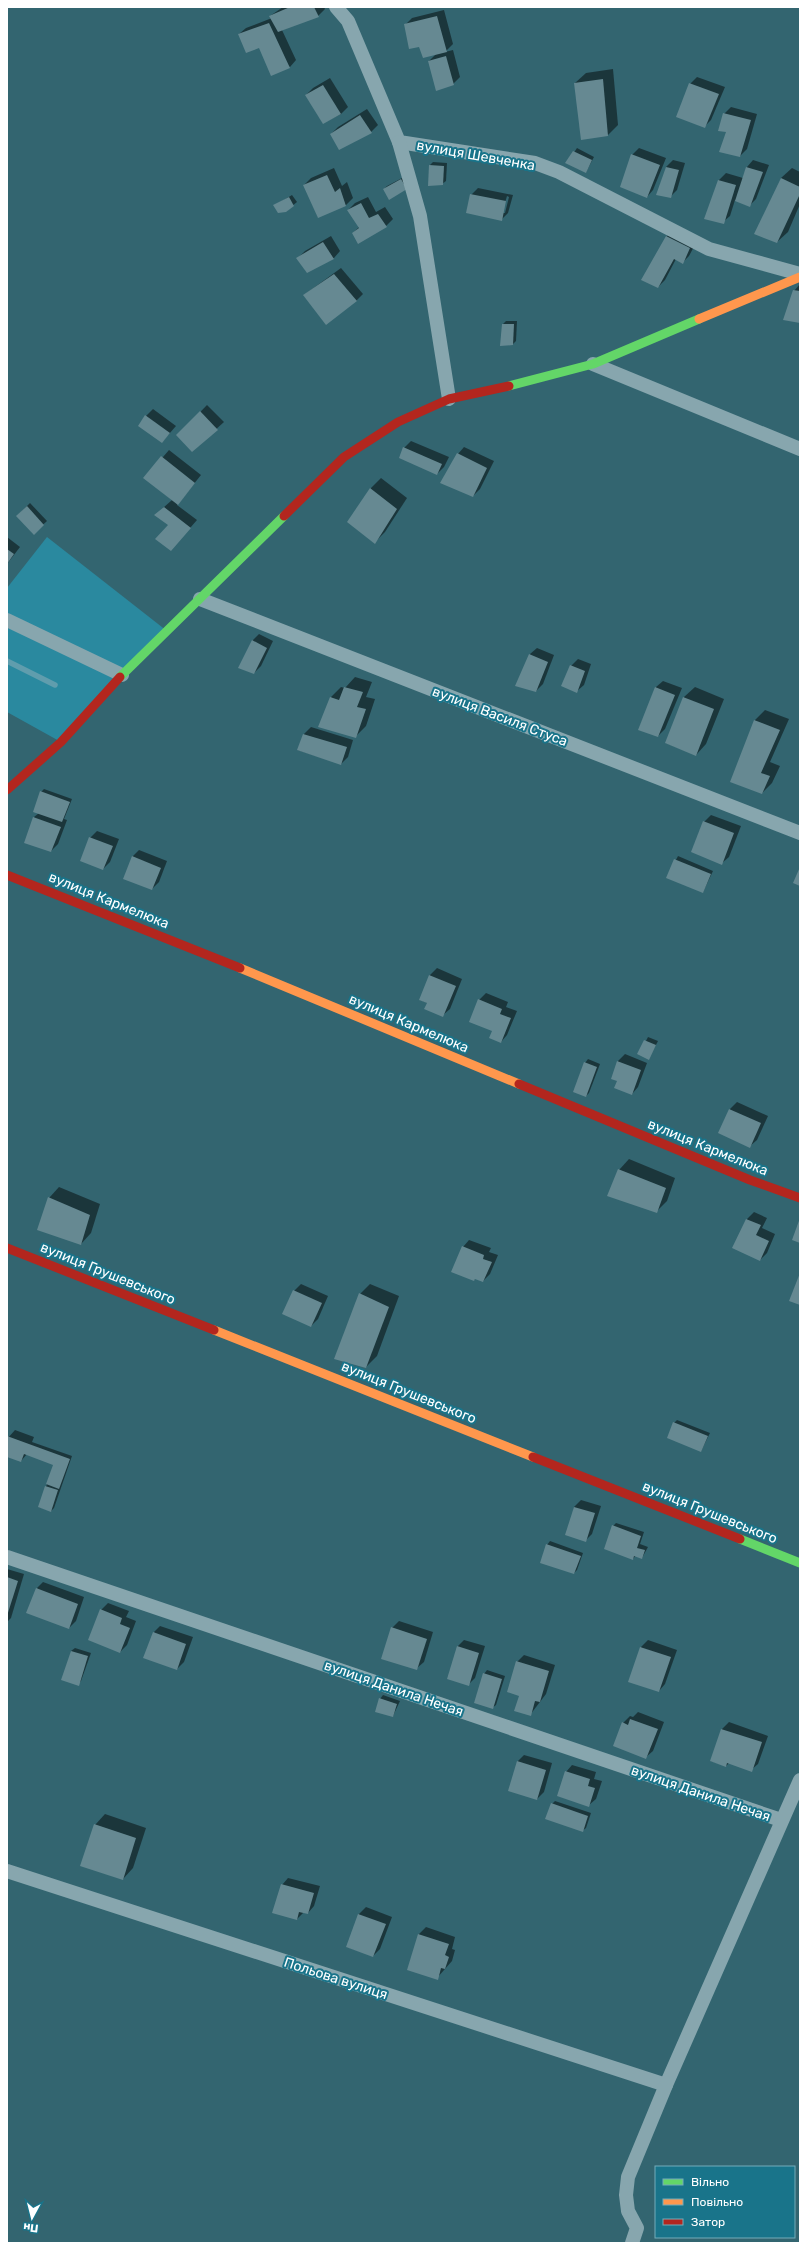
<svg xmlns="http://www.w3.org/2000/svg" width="807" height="2250" viewBox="0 0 807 2250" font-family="Rubik,sans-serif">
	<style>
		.green { fill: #2a899f }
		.shadow { fill: #0007; fill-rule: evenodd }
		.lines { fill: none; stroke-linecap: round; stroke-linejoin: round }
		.stream { stroke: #609dad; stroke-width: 5.5 }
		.building { fill: #668992 }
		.street { stroke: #87a6ae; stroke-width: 14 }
		.fast { stroke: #63d668; stroke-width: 9 }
		.slow { stroke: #ff974d; stroke-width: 9 }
		.jam { stroke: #b3261e; stroke-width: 9 }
		.labels { text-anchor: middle; stroke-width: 4; stroke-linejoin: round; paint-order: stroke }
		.street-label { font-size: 14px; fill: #fff; stroke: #19748a }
	</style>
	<rect width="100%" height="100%" fill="#336570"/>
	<path class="green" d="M47 537 167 631 61 742 7 712V588Z"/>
	<g class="shadow">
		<path d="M283 7H324L325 9 318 16 282 30 296 60 290 67 239 34 246 28 272 18 270 16Z"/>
		<path d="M444 10 453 44 445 52 453 50 460 77 453 84 429 61 436 54 419 46 405 25 412 18Z"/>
		<path d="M613 69 618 125 608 135 575 83 586 73Z"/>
		<path d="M697 77 725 87 711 120 704 127 690 84Z"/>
		<path d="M330 78 348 107 341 114 323 123 306 95 313 88Z"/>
		<path d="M731 107 757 114 747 149 740 156 728 132 724 114Z"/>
		<path d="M367 109 378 125 371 132 331 134 338 127Z"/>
		<path d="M577 148 594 157 586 172 567 163Z"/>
		<path d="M639 148 666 158 653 190 647 197 632 155Z"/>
		<path d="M673 160 685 163 677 190 670 197 666 167Z"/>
		<path d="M753 160 769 165 756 199 749 206 735 200 730 216 723 222 706 218 719 180 726 173 743 178 747 167Z"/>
		<path d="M433 162 447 163 446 181 442 184 430 165Z"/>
		<path d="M334 168 342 186 347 182 353 198 346 205 318 217 304 185 311 178Z"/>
		<path d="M792 168 800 172V204L788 232 777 242 781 178Z"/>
		<path d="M404 177 409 185 384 189 387 186Z"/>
		<path d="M478 188 513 195 508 213 501 220 471 195ZM507 196 509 197 505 213H502Z"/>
		<path d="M292 195 297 202 286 211 274 206Z"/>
		<path d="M368 197 376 212 385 207 393 219 386 226 353 233 360 226 348 210 355 203Z"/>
		<path d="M674 229 697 241 689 256 682 263 676 259 665 280 658 287 643 279 667 236Z"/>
		<path d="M331 236 340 251 334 258 307 272 298 258 305 251Z"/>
		<path d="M341 268 363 294 356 301 304 295Z"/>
		<path d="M800 284V322L794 291Z"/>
		<path d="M506 321H517L516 341 513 344 503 324Z"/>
		<path d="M207 405 224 422 192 451 178 435Z"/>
		<path d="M153 409 176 426 162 442 146 416Z"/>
		<path d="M411 441 449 457 444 467 437 474 404 448Z"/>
		<path d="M464 447 494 461 480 489 473 496 458 454Z"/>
		<path d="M169 450 201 475 177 505 197 520 177 543 163 508 172 500 145 478Z"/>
		<path d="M381 478 407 498 385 532 375 542 370 489Z"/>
		<path d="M30 503 47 521 34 533 17 516Z"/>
		<path d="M7 537 20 547 7 564Z"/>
		<path d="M259 634 273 641 261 666 254 673 252 641Z"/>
		<path d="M537 648 554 655 543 684 536 691 530 654Z"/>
		<path d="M578 659 591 664 584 685 577 691 571 666Z"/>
		<path d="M355 677 372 682 366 697 375 699 366 726 355 737 331 697 341 687 345 688Z"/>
		<path d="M663 681 682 688 665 729 658 736 639 729 656 687Z"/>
		<path d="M695 687 724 699 706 744 696 755 666 743 684 697Z"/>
		<path d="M765 710 789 719 770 762 780 766 772 783 762 793 732 781 755 720Z"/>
		<path d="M311 727 353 740 348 757 341 764 298 750 304 734Z"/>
		<path d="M44 789 72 799 64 819 67 820 58 844 51 851 34 817 39 813 41 792Z"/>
		<path d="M711 815 741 826 729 857 722 863 704 822Z"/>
		<path d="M97 831 119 839 110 862 103 869 90 838Z"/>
		<path d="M139 850 167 861 159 882 152 889 132 857Z"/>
		<path d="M678 856 713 871 703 892 667 877Z"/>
		<path d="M437 968 462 979 450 1009 443 1015 428 1003 420 1000 430 975Z"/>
		<path d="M486 993 508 1002 506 1007 517 1011 507 1035 501 1042 493 1031 479 1000Z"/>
		<path d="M648 1037 658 1041 649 1058 639 1054Z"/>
		<path d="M625 1054 647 1063 638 1087 632 1094 618 1080 612 1078 618 1061Z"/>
		<path d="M588 1059 600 1064 589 1093 586 1096 585 1063Z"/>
		<path d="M737 1102 768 1116 757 1140 750 1146 720 1133 730 1109Z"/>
		<path d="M629 1159 675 1178 667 1201 656 1212 619 1170Z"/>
		<path d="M59 1187 100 1204 91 1233 81 1244 49 1198Z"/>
		<path d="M754 1212 767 1218 762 1228 775 1234 767 1253 760 1260 734 1248 747 1219Z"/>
		<path d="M469 1240 491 1248 489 1252 498 1255 490 1274 483 1281 476 1278 474 1280 463 1247Z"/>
		<path d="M301 1284 328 1296 318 1319 311 1326 294 1291Z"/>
		<path d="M370 1284 399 1296 377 1356 366 1367 360 1294Z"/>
		<path d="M677 1420 710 1433 701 1451 674 1423Z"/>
		<path d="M15 1430 34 1437 32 1442 72 1456 54 1508 51 1511 39 1507 54 1464 27 1454 21 1461 7 1456V1439Z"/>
		<path d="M581 1500 601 1506 592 1534 585 1541 574 1507Z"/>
		<path d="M616 1523 644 1532 640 1544 648 1547 642 1558 636 1555 633 1559 613 1526Z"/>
		<path d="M550 1541 583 1553 577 1570 574 1573 547 1545Z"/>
		<path d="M7 1569 24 1574 11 1618 7 1622Z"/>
		<path d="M43 1582 84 1597 76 1621 69 1628 37 1588Z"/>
		<path d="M108 1603 129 1611 126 1617 136 1621 127 1645 120 1652 101 1610Z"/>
		<path d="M399 1621 433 1632 424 1662 417 1668 392 1628Z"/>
		<path d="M160 1626 193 1637 184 1662 177 1669 154 1632Z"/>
		<path d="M464 1640 485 1646 475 1678 468 1685 457 1647Z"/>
		<path d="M648 1640 677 1650 665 1684 659 1691 641 1647Z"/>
		<path d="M75 1648 91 1653 81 1681 78 1684 71 1651Z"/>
		<path d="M524 1655 555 1665 546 1694 530 1715 520 1695 517 1662Z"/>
		<path d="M487 1670 505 1676 496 1705 492 1708 484 1674Z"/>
		<path d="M383 1695 400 1701 393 1716 380 1699Z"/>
		<path d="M638 1712 664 1722 653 1751 646 1757 623 1723 630 1716 633 1717Z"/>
		<path d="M729 1722 768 1736 758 1764 751 1770 729 1763 726 1766 711 1761 722 1729Z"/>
		<path d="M524 1755 552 1763 544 1792 537 1799 517 1762Z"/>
		<path d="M572 1765 596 1772 594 1779 602 1781 596 1799 589 1805 566 1772Z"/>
		<path d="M555 1801 591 1813 586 1828 582 1831 552 1804Z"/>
		<path d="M105 1814 146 1828 133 1868 123 1879 95 1825Z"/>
		<path d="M288 1878 320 1886 314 1906 308 1913 304 1912 297 1919 282 1885Z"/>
		<path d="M366 1907 392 1917 380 1949 373 1956 347 1947 359 1914Z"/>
		<path d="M426 1927 455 1937 452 1949 455 1950 452 1961 437 1978 408 1969 419 1934Z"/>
	</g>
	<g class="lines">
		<path class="stream" d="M7 661 55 685"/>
	</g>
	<g class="building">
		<path d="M290 7H314L319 17 278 32 269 16Z"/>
		<path d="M437 16 447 52 423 58 419 47 409 49 404 24Z"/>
		<path d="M269 23 290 68 271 76 259 48 246 53 238 34Z"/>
		<path d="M446 56 454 85 436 91 428 61Z"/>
		<path d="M603 79 608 136 581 140 574 83Z"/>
		<path d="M689 83 719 94 705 128 676 117Z"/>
		<path d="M323 85 341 114 323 124 305 95Z"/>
		<path d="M723 113 751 120 740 157 719 152 726 132 718 131Z"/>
		<path d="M360 115 372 133 339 150 330 134Z"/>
		<path d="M573 151 592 160 586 173 565 163Z"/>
		<path d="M631 154 660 165 647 198 620 187Z"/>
		<path d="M429 165 444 166 443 185 428 186Z"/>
		<path d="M666 167 679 170 671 198 656 195Z"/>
		<path d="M746 167 763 172 750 207 735 201Z"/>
		<path d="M327 175 335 192 340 188 346 206 318 218 303 185Z"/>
		<path d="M781 178 800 187V194L777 243 754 234Z"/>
		<path d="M401 179 407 189 389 200 383 189Z"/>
		<path d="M718 180 736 185 724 224 704 219Z"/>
		<path d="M470 194 506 201 502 221 466 213Z"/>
		<path d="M289 197 294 206 286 212 278 213 273 205Z"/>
		<path d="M361 203 369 218 378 214 387 227 358 244 352 233 359 228 347 210Z"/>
		<path d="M666 236 690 248 683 264 674 259 658 288 641 280Z"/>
		<path d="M323 242 334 259 307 273 296 258Z"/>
		<path d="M334 274 357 301 326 325 303 295Z"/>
		<path d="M793 290 800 291V323L783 320Z"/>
		<path d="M502 324H514L513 345 500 346Z"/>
		<path d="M200 411 218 430 192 452 176 435Z"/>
		<path d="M145 415 170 433 162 443 138 426Z"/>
		<path d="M403 447 442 464 437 475 399 458Z"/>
		<path d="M457 453 487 468 473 497 440 483Z"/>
		<path d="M161 456 195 483 178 505 143 478Z"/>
		<path d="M370 488 397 509 375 544 347 522Z"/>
		<path d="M27 506 44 525 34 535 16 516Z"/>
		<path d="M164 507 191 528 171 551 155 539 168 525 154 515Z"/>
		<path d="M7 549 14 554 7 564Z"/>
		<path d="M252 640 267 648 254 674 238 668Z"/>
		<path d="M529 654 548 662 536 692 515 686Z"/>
		<path d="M570 665 585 671 577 693 561 686Z"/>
		<path d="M344 687 363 692 357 707 366 709 356 738 318 727 330 697 339 700Z"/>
		<path d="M655 687 675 695 658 737 638 730Z"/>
		<path d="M683 697 714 709 696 756 665 743Z"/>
		<path d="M754 720 780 730 761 773 770 776 762 794 730 782Z"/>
		<path d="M303 734 347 747 341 765 297 750Z"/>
		<path d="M40 791 70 802 62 822 33 812Z"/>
		<path d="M33 817 61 827 51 852 24 843Z"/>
		<path d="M703 821 734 833 722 865 691 852Z"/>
		<path d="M89 837 113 846 103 870 80 861Z"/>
		<path d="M132 856 161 868 152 890 123 879Z"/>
		<path d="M674 859 711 874 703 893 666 878Z"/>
		<path d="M800 867V886L793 883Z"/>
		<path d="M429 975 456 986 443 1017 424 1009 427 1003 419 1000Z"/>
		<path d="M478 999 502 1009 500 1014 511 1018 501 1043 489 1038 492 1031 469 1022Z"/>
		<path d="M644 1040 656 1045 649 1060 637 1054Z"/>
		<path d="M617 1061 641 1070 632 1095 614 1088 617 1081 611 1079Z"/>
		<path d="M584 1062 597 1067 586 1097 573 1092Z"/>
		<path d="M729 1109 761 1123 750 1148 718 1133Z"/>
		<path d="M618 1169 666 1188 657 1213 607 1196Z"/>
		<path d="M48 1197 90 1215 81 1245 37 1230Z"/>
		<path d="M800 1218V1243L792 1240Z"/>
		<path d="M746 1219 761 1225 756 1235 769 1241 760 1261 732 1248Z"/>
		<path d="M462 1246 484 1255 483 1259 492 1262 483 1282 475 1279 474 1281 451 1272Z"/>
		<path d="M800 1273V1305L789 1301Z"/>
		<path d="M293 1290 322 1303 311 1327 282 1314Z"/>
		<path d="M359 1293 389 1307 366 1368 334 1359Z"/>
		<path d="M673 1422 708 1436 701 1452 667 1438Z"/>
		<path d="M7 1436 70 1459 59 1489 46 1484 53 1465 24 1454 21 1462 7 1457Z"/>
		<path d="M45 1486 58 1490 51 1512 38 1507Z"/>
		<path d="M574 1507 595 1513 586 1542 565 1535Z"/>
		<path d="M612 1525 641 1536 637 1548 645 1550 642 1559 634 1556 633 1560 604 1549Z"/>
		<path d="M546 1544 581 1556 574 1574 540 1563Z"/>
		<path d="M7 1577 18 1581 7 1616Z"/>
		<path d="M36 1588 78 1604 69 1629 26 1613Z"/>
		<path d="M100 1609 122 1618 120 1624 130 1628 120 1653 88 1640Z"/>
		<path d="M391 1627 427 1639 417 1670 381 1659Z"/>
		<path d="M153 1632 186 1644 177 1670 143 1658Z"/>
		<path d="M457 1646 479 1653 469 1686 447 1679Z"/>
		<path d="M640 1647 671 1657 659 1692 628 1682Z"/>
		<path d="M71 1651 88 1656 79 1686 61 1680Z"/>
		<path d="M516 1661 549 1671 540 1702 535 1701 531 1716 514 1711 519 1696 507 1692Z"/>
		<path d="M483 1673 502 1679 493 1709 474 1703Z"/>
		<path d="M379 1698 397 1704 393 1717 375 1712Z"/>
		<path d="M630 1719 658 1729 646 1759 613 1746 622 1722 628 1725Z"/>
		<path d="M721 1729 762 1742 752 1772 727 1763 726 1767 710 1761Z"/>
		<path d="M517 1761 546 1770 537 1800 508 1791Z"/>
		<path d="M565 1771 590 1779 588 1786 595 1788 589 1807 557 1796Z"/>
		<path d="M551 1803 588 1816 583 1832 545 1819Z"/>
		<path d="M94 1824 136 1838 123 1880 80 1866Z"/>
		<path d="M281 1884 314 1893 308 1914 299 1912 297 1920 272 1913Z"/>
		<path d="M358 1914 386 1924 373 1957 346 1947Z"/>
		<path d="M418 1934 449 1944 445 1955 449 1957 445 1969 441 1968 438 1980 407 1970Z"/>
	</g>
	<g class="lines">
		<g class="street">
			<path d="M336 7 348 21 399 142 535 163 559 172 709 249 800 274"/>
			<path d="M399 142 420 216 449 399"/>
			<path d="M593 364 800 449"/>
			<path d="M200 599 800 833"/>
			<path d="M7 620 122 675"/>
			<path d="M7 1557 781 1820"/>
			<path d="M7 1871 666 2085"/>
			<path d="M632 2243 637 2228 628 2211 626 2195 628 2177 666 2085 800 1780"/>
		</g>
		<g class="fast">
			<path d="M509 386 593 364 699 319"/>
			<path d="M120 677 284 516"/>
			<path d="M740 1539 800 1563"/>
		</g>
		<g class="slow">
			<path d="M699 319 800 277"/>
			<path d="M240 968 519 1084"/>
			<path d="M214 1330 533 1457"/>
		</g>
		<g class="jam">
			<path d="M284 516 344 457 398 422 449 399 509 386"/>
			<path d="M7 790 61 742 120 677"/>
			<path d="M7 875 240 968"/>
			<path d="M519 1084 750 1180 800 1198"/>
			<path d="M7 1248 214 1330"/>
			<path d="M533 1457 740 1539"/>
		</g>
	</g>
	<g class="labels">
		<g class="street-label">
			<text transform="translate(476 155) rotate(10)" y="5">вулиця Шевченка</text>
			<text transform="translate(500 716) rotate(21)" y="5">вулиця Василя Стуса</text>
			<text transform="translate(109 900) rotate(22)" y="5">вулиця Кармелюка</text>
			<text transform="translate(409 1023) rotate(23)" y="5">вулиця Кармелюка</text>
			<text transform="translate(708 1147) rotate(22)" y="5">вулиця Кармелюка</text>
			<text transform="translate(108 1273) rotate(22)" y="5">вулиця Грушевського</text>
			<text transform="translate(409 1392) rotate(22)" y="5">вулиця Грушевського</text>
			<text transform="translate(710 1512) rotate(22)" y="5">вулиця Грушевського</text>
			<text transform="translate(394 1688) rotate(19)" y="5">вулиця Данила Нечая</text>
			<text transform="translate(701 1793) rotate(19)" y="5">вулиця Данила Нечая</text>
			<text transform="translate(336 1978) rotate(18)" y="5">Польова вулиця</text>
		</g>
	</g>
	<rect width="807" height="2250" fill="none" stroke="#ffffff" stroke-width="16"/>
	<rect x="655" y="2166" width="140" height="72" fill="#19748a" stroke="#75acb9"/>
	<rect x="663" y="2179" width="20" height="6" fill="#63d668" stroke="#75acb9"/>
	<text x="691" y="2186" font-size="12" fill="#ffffff">Вільно</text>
	<rect x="663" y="2199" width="20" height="6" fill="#ff974d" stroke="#75acb9"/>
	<text x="691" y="2206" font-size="12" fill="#ffffff">Повільно</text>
	<rect x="663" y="2219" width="20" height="6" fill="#b3261e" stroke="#75acb9"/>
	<text x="691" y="2226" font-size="12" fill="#ffffff">Затор</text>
	<g transform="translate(32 2218) rotate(187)" stroke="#19748a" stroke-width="3" paint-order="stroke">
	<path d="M0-3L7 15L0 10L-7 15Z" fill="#ffffff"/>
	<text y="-6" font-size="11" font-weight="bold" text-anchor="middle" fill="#ffffff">Пн</text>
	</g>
</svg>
